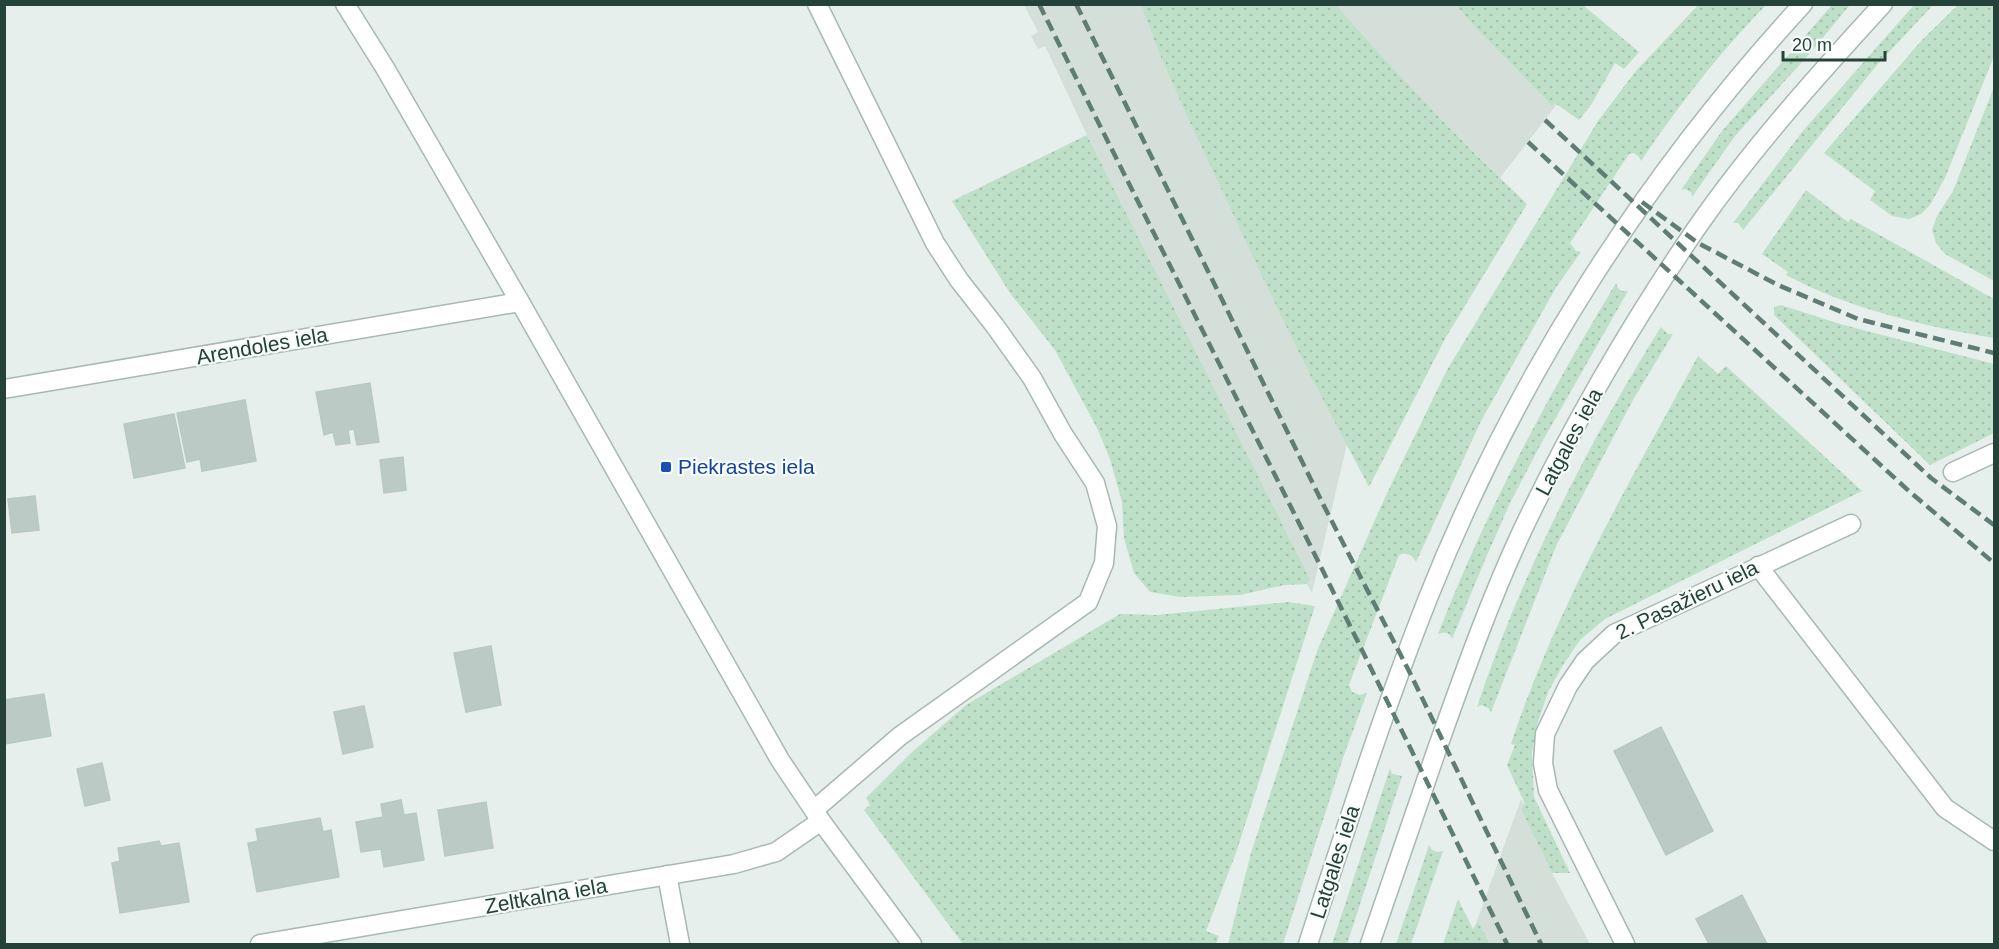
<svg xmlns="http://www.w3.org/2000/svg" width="1999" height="949" viewBox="0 0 1999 949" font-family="Helvetica,sans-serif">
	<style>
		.built { fill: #d4dfda }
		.grass { fill: url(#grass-dots) }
		.building { fill: #bbcac4; stroke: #b8c9c2; stroke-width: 1.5 }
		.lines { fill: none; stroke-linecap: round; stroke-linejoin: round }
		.minor-casing { stroke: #a8b8b2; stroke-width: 21 }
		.minor { stroke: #fff; stroke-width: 18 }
		.rail { stroke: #5f7d75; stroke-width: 4.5; stroke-dasharray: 12 6; stroke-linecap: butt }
		.transit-dot { fill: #1a4fb4; stroke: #f7fbf9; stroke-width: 2 }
		.labels { text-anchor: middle; stroke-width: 4.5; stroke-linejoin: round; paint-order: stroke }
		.street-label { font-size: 21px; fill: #24423a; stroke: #f7fbf9 }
		.transit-label { font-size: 21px; fill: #164399; stroke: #f7fbf9; text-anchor: start }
	</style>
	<defs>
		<pattern id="grass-dots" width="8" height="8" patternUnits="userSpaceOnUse" patternTransform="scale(1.5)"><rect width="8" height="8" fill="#bfe0c8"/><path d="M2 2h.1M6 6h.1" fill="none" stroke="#a4c1ad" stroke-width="1.8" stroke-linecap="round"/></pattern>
	</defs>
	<rect width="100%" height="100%" fill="#e6efeb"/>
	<g class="built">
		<path d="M1024 5H1141L1159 53 1185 112 1311 377 1347 444 1312 593 1307 584 1310 579 1087 135 1045 46 1038 49 1031 36 1038 32Z"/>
		<path d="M1336 5H1456L1470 22 1551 105 1554 102 1557 104 1500 178 1391 69Z"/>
		<path d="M1521 799 1525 805 1521 808 1552 873 1590 944H1490L1478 921 1474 929Z"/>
	</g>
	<g class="grass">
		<path d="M1699 4 1766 5C1719 53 1678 106 1641 161L1639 157 1634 153 1629 154 1570 243 1576 251 1581 252 1557 286 1481 421 1416 562C1412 555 1407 552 1399 555L1349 685 1352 692 1360 695 1367 693 1344 755 1283 944H1228L1251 853 1317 651 1387 493 1447 370 1598 121 1635 72Z"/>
		<path d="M1141 5H1336C1396 74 1460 140 1527 204L1446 337 1369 487 1311 377 1273 299 1185 112 1159 53Z"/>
		<path d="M1456 5H1583L1639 52 1624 69 1615 63 1591 105 1579 120 1555 103 1552 106 1470 22Z"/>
		<path d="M1832 5H1850L1811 52 1735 136 1692 197 1691 192 1685 189 1681 190 1722 131Z"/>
		<path d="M1914 5H1933L1877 65 1743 230 1738 223H1733L1802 132Z"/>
		<path d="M1958 5H1994V56L1945 178 1930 205 1921 214 1909 219 1892 216 1870 200 1875 191 1824 153 1922 40Z"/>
		<path d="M1994 87V281L1945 254 1936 243 1932 230 1937 216 1953 191Z"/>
		<path d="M1087 135 1310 579 1307 584 1284 585 1240 595 1180 597 1150 592 1134 573 1124 538 1122 502 1110 459 1097 428 1055 350 1010 293 952 201Z"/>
		<path d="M1806 190 1848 222 1851 219 1994 299V338C1923 326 1850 309 1786 275L1788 272 1762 254Z"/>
		<path d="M1616 283C1618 290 1621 292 1628 291L1542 442 1511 501 1485 560 1452 639C1449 632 1446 632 1438 634 1486 510 1548 396 1616 283Z"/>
		<path d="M1781 305 1840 324 1994 364V433L1930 465 1774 315V307Z"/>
		<path d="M1661 327 1668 334H1673L1634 398 1557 544 1491 712 1488 708 1482 705 1477 707C1520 577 1588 443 1661 327Z"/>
		<path d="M1698 356 1718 374 1726 366 1862 491 1605 619 1580 640 1563 665 1548 692 1538 722 1532 752 1534 797 1570 873H1552L1521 809 1525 804 1507 765 1515 745 1511 744C1556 607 1630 482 1698 356Z"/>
		<path d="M1288 602 1315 606 1236 853 1206 931 1219 936 1216 944H963L864 810 870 805 866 798 911 753 966 705 1120 614 1157 615Z"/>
		<path d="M1390 768 1392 774 1402 776 1347 944H1332Z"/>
		<path d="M1429 845 1432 850 1438 852 1443 851 1411 944H1396Z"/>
		<path d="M1458 899 1473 929 1478 921 1490 944H1443Z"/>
	</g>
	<g class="building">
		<path d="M370 383 379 442 357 445 354 429 348 430 350 443 336 445 333 432 324 435 316 392Z"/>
		<path d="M245 400 256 461 202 471 200 459 187 462 177 413Z"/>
		<path d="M174 414 185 468 134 478 124 424Z"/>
		<path d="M403 457 406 490 384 493 380 460Z"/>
		<path d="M35 496 39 530 12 533 8 499Z"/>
		<path d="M491 646 501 705 466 712 454 653Z"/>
		<path d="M44 694 51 736 4 744V700Z"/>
		<path d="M364 706 373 747 343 754 334 712Z"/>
		<path d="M1661 727 1713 831 1666 855 1614 751Z"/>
		<path d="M102 763 110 800 85 806 77 769Z"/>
		<path d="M401 800 404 815 416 813 424 860 384 867 381 849 361 852 356 822 383 817 381 804Z"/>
		<path d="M486 802 493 848 445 856 438 810Z"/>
		<path d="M320 818 323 832 331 830 339 877 257 892 248 843 258 841 256 829Z"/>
		<path d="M159 841 161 846 179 843 189 902 120 913 112 863 120 861 118 848Z"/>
		<path d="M1742 895 1767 944H1709L1696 919Z"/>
	</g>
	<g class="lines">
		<g class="minor-casing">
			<g id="minor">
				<path d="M345 4 385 68 520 302 780 760 821 821 912 944"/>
				<path d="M4 389 520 302"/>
				<path d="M1953 472 1994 453"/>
				<path d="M1758 566 1945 808 1994 841"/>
				<path d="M814 810 900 736 1088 602 1104 563 1107 526 1095 483 1063 434 1032 378 995 326 959 280 935 243 817 4"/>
				<path d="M667 875 680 944"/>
				<path d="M260 944 734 864 776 852 821 821"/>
				<path d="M1308 944C1346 828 1383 712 1428 598 1515 379 1643 178 1803 4"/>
				<path d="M1370 944C1392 879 1415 814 1437 749 1463 676 1489 602 1522 531 1572 426 1632 322 1698 226 1753 147 1818 75 1883 4"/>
				<path d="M1625 944 1548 790 1543 763 1545 734 1568 686 1585 661 1614 634 1851 524"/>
			</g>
		</g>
		<use href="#minor" class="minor"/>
		<g class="rail">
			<path d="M1039 4 1319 563 1507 944"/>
			<path d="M1076 4 1324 506 1411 675 1541 944"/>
			<path d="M1545 120 1931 478 1994 525"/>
			<path d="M1528 142 1910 492 1994 563"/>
			<path d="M1642 202 1698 243 1778 285 1858 319 1994 353"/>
		</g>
	</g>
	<rect class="transit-dot" x="660" y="461" width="12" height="12" rx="3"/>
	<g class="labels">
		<g class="street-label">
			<text transform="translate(262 346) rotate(-10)" y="7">Arendoles iela</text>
			<text transform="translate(1569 442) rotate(-62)" y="7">Latgales iela</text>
			<text transform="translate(1687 600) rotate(-26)" y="7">2. Pasažieru iela</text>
			<text transform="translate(1335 862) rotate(-72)" y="7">Latgales iela</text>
			<text transform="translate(546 896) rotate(-10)" y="7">Zeltkalna iela</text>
		</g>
		<g class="transit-label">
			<text x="678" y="474">Piekrastes iela</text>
		</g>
	</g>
	<rect width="1999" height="949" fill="none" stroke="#24423a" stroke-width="12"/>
	<path d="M1783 51v9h102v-9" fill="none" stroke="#24423a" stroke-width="3"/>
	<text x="1792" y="51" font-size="18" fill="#24423a" stroke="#f7fbf9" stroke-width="4.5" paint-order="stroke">20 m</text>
</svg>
